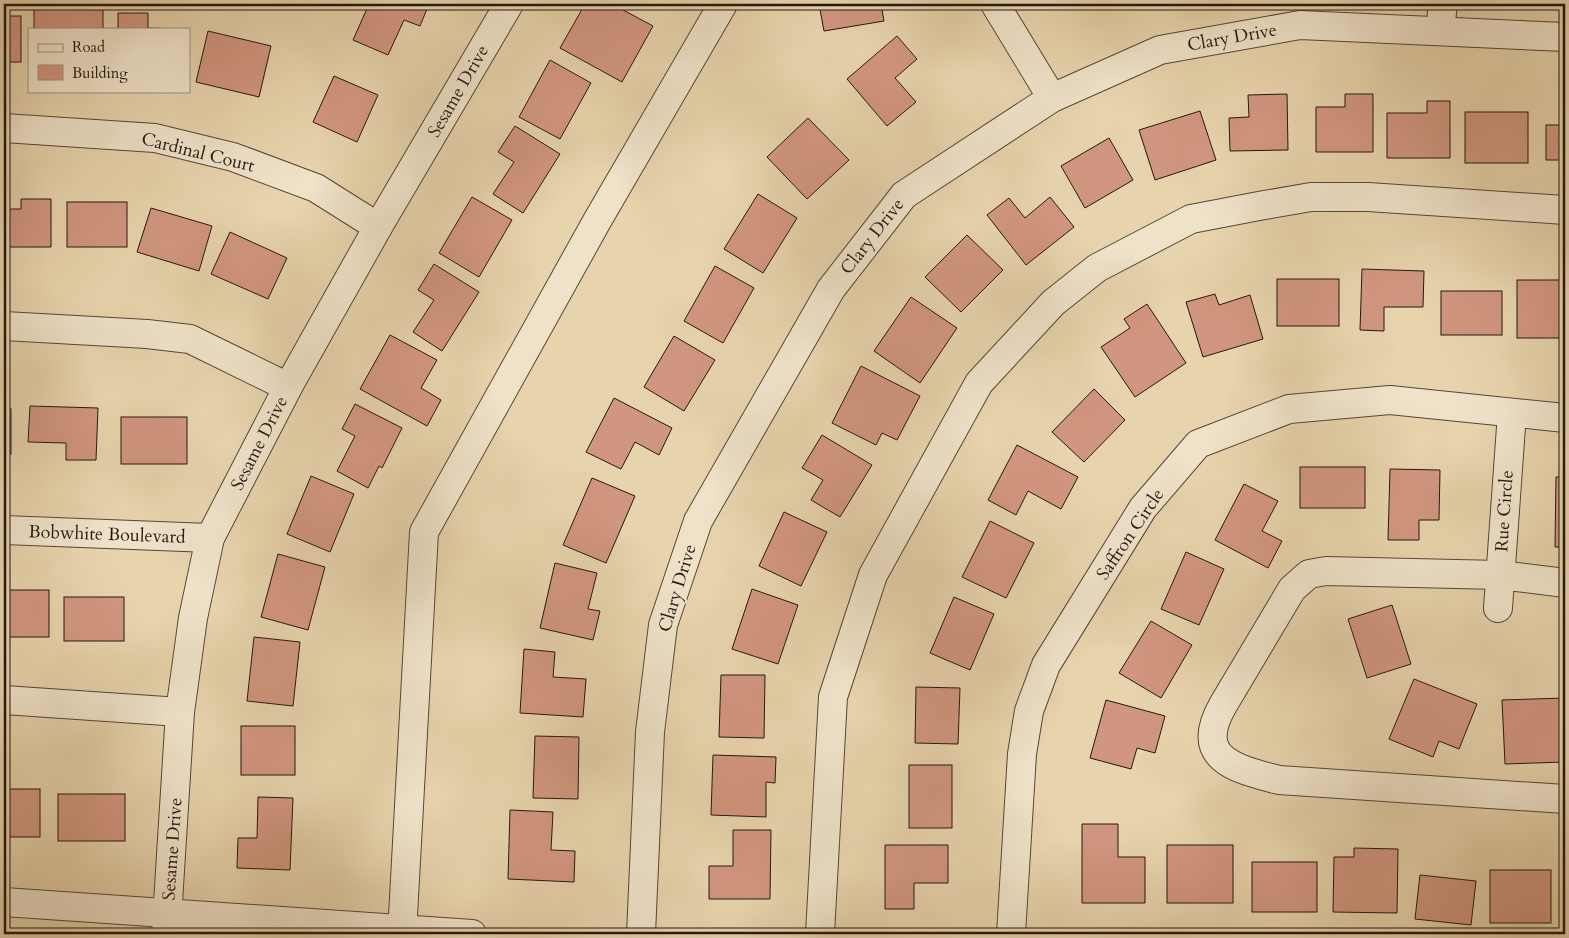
<svg xmlns="http://www.w3.org/2000/svg" width="1569" height="938" viewBox="0 0 1569 938" font-family="Cardo,serif">
	<style>
		.building { fill: #d1967f; stroke: #231812 }
		.lines { fill: none; stroke-linecap: round; stroke-linejoin: round }
		.minor-casing { stroke: #544738; stroke-width: 30 }
		.minor { stroke: #efe2c9; stroke-width: 28 }
		.labels { text-anchor: middle; stroke-width: 4; stroke-linejoin: round; paint-order: stroke }
		.street-label { font-size: 18px; fill: #231812; stroke: #efe2c9 }
	</style>
	<rect width="100%" height="100%" fill="#e7d3ac"/>
	<filter id="stains"><feTurbulence type="fractalNoise" baseFrequency=".004" numOctaves="4"/><feColorMatrix values="0 0 0 0 .2 0 0 0 0 .09 0 0 0 0 .02 0 0 0 .5 -.17"/></filter>
	<radialGradient id="worn" r=".72"><stop offset=".6" stop-color="#630" stop-opacity="0"/><stop offset="1" stop-color="#630" stop-opacity=".3"/></radialGradient>
	<g class="building">
		<path d="M369 4H429L420 26 404 20 388 55 353 40Z"/>
		<path d="M585 4H612L653 26 622 82 560 48Z"/>
		<path d="M819 4H881L884 21 824 31Z"/>
		<rect x="34" y="8" width="69" height="21"/>
		<path d="M118 13H148V28L182 29H118Z"/>
		<rect x="4" y="16" width="17" height="46"/>
		<path d="M208 31 271 46 259 97 196 82Z"/>
		<path d="M897 36 917 59 895 78 916 102 887 126 847 79Z"/>
		<path d="M550 60 591 83 560 139 519 117Z"/>
		<path d="M334 76 378 95 357 142 313 122Z"/>
		<path d="M1287 94 1288 150 1230 151 1229 118 1249 117 1248 95Z"/>
		<path d="M1345 94H1373V152H1316V107H1345Z"/>
		<path d="M1427 101H1450V158H1387V113H1427Z"/>
		<path d="M1200 111 1216 160 1155 180 1139 130Z"/>
		<rect x="1465" y="112" width="63" height="51"/>
		<path d="M808 118 849 160 807 199 767 157Z"/>
		<rect x="1546" y="125" width="19" height="35"/>
		<path d="M515 126 560 154 523 213 493 194 514 162 498 152Z"/>
		<path d="M1109 138 1133 180 1085 208 1061 166Z"/>
		<path d="M758 194 797 218 763 273 724 249Z"/>
		<path d="M472 197 512 220 479 277 439 253Z"/>
		<path d="M1050 197 1074 227 1026 265 987 215 1009 198 1025 218Z"/>
		<path d="M21 199H51V247H4V209H21Z"/>
		<rect x="67" y="202" width="60" height="45"/>
		<path d="M151 208 212 226 199 271 137 252Z"/>
		<path d="M230 232 287 258 268 299 211 274Z"/>
		<path d="M967 235 1003 270 961 312 925 277Z"/>
		<path d="M434 264 479 292 442 351 413 332 434 300 418 290Z"/>
		<path d="M715 266 754 288 723 343 684 321Z"/>
		<path d="M1362 269 1424 271 1423 307H1384V331L1360 330Z"/>
		<rect x="1277" y="279" width="62" height="47"/>
		<rect x="1517" y="280" width="48" height="58"/>
		<rect x="1441" y="291" width="61" height="44"/>
		<path d="M1215 294 1219 305 1250 295 1263 339 1203 357 1186 302Z"/>
		<path d="M911 297 957 328 920 383 874 351Z"/>
		<path d="M1147 304 1186 363 1135 397 1101 347 1130 328 1124 319Z"/>
		<path d="M390 335 437 360 421 388 441 400 427 426 360 389Z"/>
		<path d="M674 336 715 360 684 411 644 387Z"/>
		<path d="M861 366 920 396 897 440 882 433 876 445 832 423Z"/>
		<path d="M1094 389 1125 420 1084 462 1052 432Z"/>
		<path d="M614 398 672 428 659 455 635 442 621 469 586 452Z"/>
		<path d="M355 404 402 428 382 468 379 466 368 488 337 471 355 436 342 429Z"/>
		<path d="M30 406 98 408 96 460H66V443L28 442Z"/>
		<rect x="4" y="409" width="7" height="45"/>
		<rect x="121" y="417" width="66" height="47"/>
		<path d="M822 435 872 465 840 517 811 500 823 480 802 468Z"/>
		<path d="M1017 445 1078 477 1061 509 1028 491 1016 515 988 500Z"/>
		<rect x="1300" y="467" width="65" height="41"/>
		<path d="M1390 469 1440 470 1439 520H1419V540H1388Z"/>
		<path d="M311 476 354 494 330 552 287 534Z"/>
		<path d="M1556 477H1565V547H1555Z"/>
		<path d="M592 478 635 496 606 563 563 545Z"/>
		<path d="M1244 484 1278 501 1262 531 1282 541 1268 568 1215 540Z"/>
		<path d="M784 512 827 532 801 586 759 566Z"/>
		<path d="M990 521 1034 543 1006 598 962 577Z"/>
		<path d="M1186 552 1224 569 1199 625 1161 609Z"/>
		<path d="M278 554 325 567 308 630 261 617Z"/>
		<path d="M555 563 597 573 588 609 600 611 593 640 540 628Z"/>
		<path d="M752 589 798 605 778 664 732 649Z"/>
		<rect x="4" y="590" width="45" height="47"/>
		<rect x="64" y="597" width="60" height="44"/>
		<path d="M954 597 994 614 970 670 930 653Z"/>
		<path d="M1392 605 1411 664 1367 678 1348 619Z"/>
		<path d="M1151 621 1192 645 1161 698 1119 673Z"/>
		<path d="M254 637 300 642 293 706 247 701Z"/>
		<path d="M524 649 555 652 553 677 586 679 583 717 520 713Z"/>
		<path d="M721 675H765L764 738 719 737Z"/>
		<path d="M1414 679 1477 704 1459 749 1439 741 1433 757 1389 739Z"/>
		<path d="M916 687 960 688 958 744 915 743Z"/>
		<path d="M1565 698V762L1505 764 1502 700Z"/>
		<path d="M1106 700 1165 716 1155 753 1137 748 1131 769 1090 758Z"/>
		<rect x="241" y="726" width="54" height="49"/>
		<path d="M535 736 579 737 578 799 533 798Z"/>
		<path d="M713 755 776 757 775 783 766 782V817L711 815Z"/>
		<rect x="909" y="765" width="43" height="63"/>
		<rect x="4" y="789" width="36" height="48"/>
		<rect x="58" y="794" width="67" height="47"/>
		<path d="M258 797 293 798 290 870 237 868 238 838H257Z"/>
		<path d="M510 810 553 812 551 850 575 851 574 882 508 879Z"/>
		<path d="M1082 824H1118V857H1145V903H1082Z"/>
		<path d="M733 830H771L770 899H709V866H733Z"/>
		<path d="M885 845H948V883H914V909H885Z"/>
		<rect x="1167" y="845" width="66" height="58"/>
		<path d="M1354 848 1398 849 1397 913 1333 912 1334 857H1354Z"/>
		<rect x="1252" y="862" width="65" height="50"/>
		<rect x="1490" y="870" width="61" height="53"/>
		<path d="M1420 875 1476 881 1471 925 1415 919Z"/>
	</g>
	<g class="lines">
		<g class="minor-casing">
			<g id="minor">
				<path d="M995 4 1052 98"/>
				<path d="M1440 30 1443 4"/>
				<path d="M4 128 155 138 233 157 316 188 378 227"/>
				<path d="M4 326 147 334 190 339 288 387"/>
				<path d="M4 530 210 538"/>
				<path d="M1565 583 1500 575 1326 571 1309 574 1292 589 1223 705C1192 759 1236 769 1279 780L1565 799"/>
				<path d="M1498 608 1512 413"/>
				<path d="M4 700 180 712"/>
				<path d="M4 902 472 934"/>
				<path d="M166 934 180 712 193 618 210 538 288 387 378 227 509 4"/>
				<path d="M402 934 424 532 597 221 723 4"/>
				<path d="M641 934 650 732 663 625 698 521 831 289 904 195 1052 98 1160 50 1300 25 1565 37"/>
				<path d="M820 934 833 697 873 575 979 383 1053 303 1097 268 1191 219 1259 206 1311 197H1368L1565 210"/>
				<path d="M1011 934 1022 754 1029 711 1046 665 1143 508 1198 444 1289 409 1390 400 1565 418"/>
			</g>
		</g>
		<use href="#minor" class="minor"/>
	</g>
	<g class="labels">
		<g class="street-label">
			<text transform="translate(1232 37) rotate(-10)" y="6">Clary Drive</text>
			<text transform="translate(458 91) rotate(-60)" y="6">Sesame Drive</text>
			<text transform="translate(198 152) rotate(14)" y="6">Cardinal Court</text>
			<text transform="translate(872 236) rotate(-52)" y="6">Clary Drive</text>
			<text transform="translate(259 443) rotate(-63)" y="6">Sesame Drive</text>
			<text transform="translate(1504 511) rotate(-86)" y="6">Rue Circle</text>
			<text transform="translate(107 534) rotate(2)" y="6">Bobwhite Boulevard</text>
			<text transform="translate(1130 534) rotate(-56)" y="6">Saffron Circle</text>
			<text transform="translate(677 588) rotate(-73)" y="6">Clary Drive</text>
			<text transform="translate(172 849) rotate(-86)" y="6">Sesame Drive</text>
		</g>
	</g>
	<rect width="1569" height="938" fill="none" stroke="#e7d3ac" stroke-width="20"/>
	<rect x="5" y="5" width="1559" height="928" fill="none" stroke="#231812" stroke-width="2.5"/>
	<rect x="10" y="10" width="1549" height="918" fill="none" stroke="#231812"/>
	<rect x="28" y="28" width="162" height="65" fill="#efe2c9" stroke="#9d9180"/>
	<rect x="38" y="44" width="25" height="8" fill="#efe2c9" stroke="#9d9180"/>
	<text x="72" y="52" font-size="15" fill="#231812">Road</text>
	<rect x="38" y="65" width="25" height="15" fill="#d1967f" stroke="#9d9180"/>
	<text x="72" y="78" font-size="15" fill="#231812">Building</text>
	<rect width="100%" height="100%" filter="url(#stains)"/>
	<rect width="100%" height="100%" fill="url(#worn)"/>
</svg>
